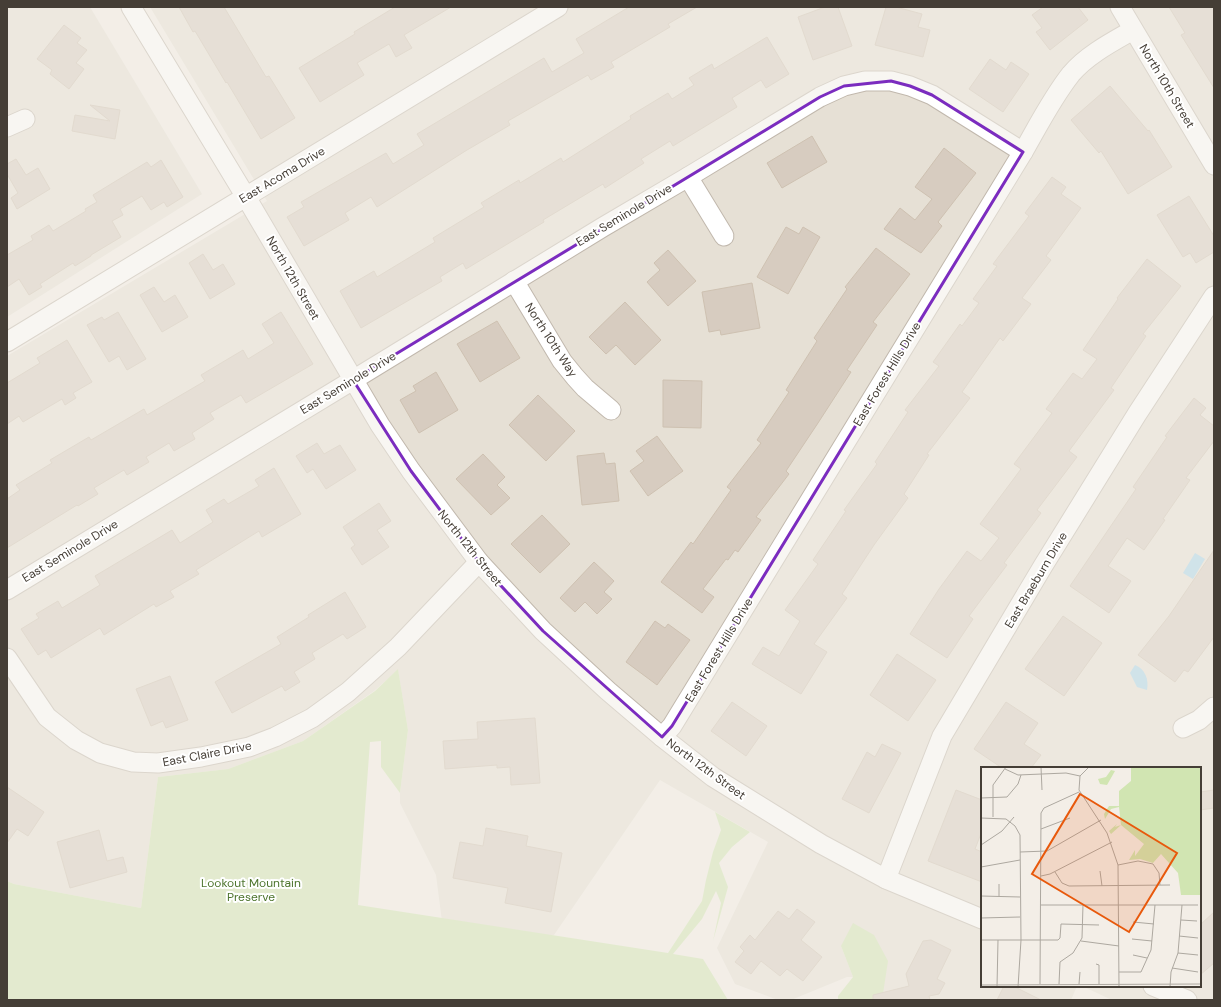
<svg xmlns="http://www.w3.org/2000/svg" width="1221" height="1007" viewBox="0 0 1221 1007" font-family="'DM Sans',sans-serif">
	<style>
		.residential { fill: #e6e0d5 }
		.green { fill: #d1e5b2 }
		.water { fill: #a6d4ec }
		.building { fill: #d7ccc0; stroke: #cec1b1 }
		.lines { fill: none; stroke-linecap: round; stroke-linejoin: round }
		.minor-casing { stroke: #c1b8ad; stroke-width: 21 }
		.minor { stroke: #fff; stroke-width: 19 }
		.marked { fill: none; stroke: #7b2cbf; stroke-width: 3; stroke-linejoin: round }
		.labels { text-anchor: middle; stroke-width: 4; stroke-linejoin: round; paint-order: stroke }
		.street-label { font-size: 12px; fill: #453e36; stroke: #fff }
		.park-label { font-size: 12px; fill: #4d742d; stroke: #fff }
		.inset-road { fill: none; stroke: #ada8a0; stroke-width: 1 }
		.view { fill: #e8590c; fill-opacity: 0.15; stroke: #e8590c; stroke-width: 2 }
		.inset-edge { fill: none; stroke: #453e36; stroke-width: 2 }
	</style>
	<rect width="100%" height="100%" fill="#f3eee7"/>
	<g class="residential">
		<path d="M7 7H90L202 194 7 317Z"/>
		<path d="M150 7H1214V1000H1112L1082 986H1200V768H982V986H1077L1071 1000H882L841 946 853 977H847L791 1000H778L735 984 717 948 768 842 660 780 554 935 527 938 443 929 436 875 400 803V793L408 730 398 670 374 691 303 741 228 769 158 777 141 908 14 884 7 881V356L267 201Z"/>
	</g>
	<g class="green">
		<path d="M398 669 408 730 400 793 381 767V741L370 742 358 905 668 953 702 901 706 880 713 852 721 830 715 812 750 832 732 847 719 863 728 887 713 941 721 903 716 891 702 919 673 954 703 959 728 1000H7V881L14 884 141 908 158 777 228 769 303 741 375 691Z"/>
		<path d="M853 923 874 935 888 961 882 1000H838V996L853 977 841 946Z"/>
	</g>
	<g class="water">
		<path d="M1195 553 1205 559 1193 579 1183 573Z"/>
		<path d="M1135 665C1145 669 1149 679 1147 690L1137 687 1130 673Z"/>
	</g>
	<g class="building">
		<path d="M179 7H224L266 77 269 76 295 118 261 139 227 82 226 83 195 31 193 32Z"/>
		<path d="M395 7H451L404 35 412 48 396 57 389 44 357 63 364 75 320 102 299 68 355 34 354 32Z"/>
		<path d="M629 7H697L668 24 670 27 611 62 614 67 591 80 588 75 508 121 510 125 467 150 377 207 371 197 345 213 349 220 304 246 287 217 304 207 301 202 386 153 393 164 424 145 417 134 544 58 552 72 584 53 576 39Z"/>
		<path d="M825 7H838L852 46 813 60 798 17Z"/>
		<path d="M886 7H896L922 14 918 27 930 30 923 57 875 45Z"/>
		<path d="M1043 7H1078L1088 20 1050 50 1036 32 1042 28 1032 15Z"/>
		<path d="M1169 7H1214V88L1181 35 1185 33Z"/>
		<path d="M64 25 81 38 77 43 87 50 76 63 84 69 69 89 50 74 52 70 37 59Z"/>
		<path d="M767 37 789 74 766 88 761 80 732 98 737 107 673 146 670 141 641 159 644 163 605 188 603 184 543 220 544 222 466 269 463 263 440 277 442 281 361 328 340 291 374 271 377 277 435 242 433 238 484 207 481 203 519 180 520 183 561 158 563 162 631 119 630 116 668 93 672 99 694 85 689 78 712 64 714 69Z"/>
		<path d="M990 59 1006 70 1011 62 1029 74 1003 112 969 89Z"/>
		<path d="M1110 86 1148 131 1149 130 1172 167 1128 194 1101 151 1099 153 1071 120Z"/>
		<path d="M90 105 120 110 115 139 72 131 75 115 110 121Z"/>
		<path d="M812 136 827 162 782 188 767 163Z"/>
		<path d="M944 148 976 173 938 222 942 226 921 253 884 229 900 208 915 220 932 199 915 187Z"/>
		<path d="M16 159 26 175 38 168 50 189 17 209 11 198 18 193 7 174V164Z"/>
		<path d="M161 160 183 197 167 207 164 202 151 210 142 196 120 209 123 215 112 221 121 237 91 255V256L75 266 73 263 40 284 42 287 29 295 19 279 7 287V255L33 240 31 236 49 225 53 231 86 211 85 209 97 202 93 195 147 162 151 167Z"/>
		<path d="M1052 177 1066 187 1061 194 1081 208 1046 256 1051 260 1022 298 1031 304 1003 341 1000 338 962 392 970 398 927 454 929 455 904 494 908 498 874 545 842 594 847 598 814 644 827 652 801 694 752 664 763 647 779 656 800 621 785 610 818 564 813 560 846 511 844 510 877 464 875 462 908 412 905 410 939 366 933 362 960 324 962 326 979 303 973 299 997 266 993 264 1029 216 1025 213Z"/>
		<path d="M1189 196 1214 236V252L1196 263 1190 253 1183 257 1157 215Z"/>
		<path d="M786 227 799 234 803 227 820 237 788 294 757 277Z"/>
		<path d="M876 248 910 274 873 322 877 325 847 370 851 372 818 423 786 471 789 474 756 517 761 520 738 552 735 550 728 560 726 559 703 589 714 597 702 613 661 582 691 542 693 544 731 490 727 487 761 443 757 440 789 392 786 390 817 341 814 338 847 289 845 287Z"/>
		<path d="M668 250 696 281 668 306 647 282 660 270 654 263Z"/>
		<path d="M203 254 213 270 223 264 235 284 210 299 189 263Z"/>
		<path d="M1147 259 1181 286 1143 334 1146 336 1111 388 1114 390 1069 451 1077 457 1037 510 1041 513 1004 563 1007 565 969 616 973 619 947 658 910 634 939 589 967 551 981 561 999 538 980 524 1021 469 1014 464 1052 413 1046 409 1073 373 1082 379 1097 359 1083 350 1118 299 1117 298Z"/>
		<path d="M752 283 760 328 721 335 720 330 709 332 702 292Z"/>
		<path d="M154 287 164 302 175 295 188 317 162 332 140 295Z"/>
		<path d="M625 302 661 340 635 365 616 345 606 354 589 337Z"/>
		<path d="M118 312 146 359 127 370 119 356 109 362 87 325 102 317 104 320Z"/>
		<path d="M281 312 313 364 246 403 241 395 210 413 214 419 192 433 195 439 174 451 169 443 146 457 149 462 127 475 124 470 94 488 98 494 78 506 77 505 7 548V499L20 490 16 485 52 463 50 460 89 437 91 440 144 409 147 415 205 381 201 375 243 350 248 359 274 343 262 324Z"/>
		<path d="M497 321 520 358 480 382 457 344Z"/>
		<path d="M67 340 92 382 73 393 76 398 65 405 62 399 23 422 19 416 7 424V383L40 363 37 358Z"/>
		<path d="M436 372 458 410 419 433 400 400 416 391 413 386Z"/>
		<path d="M663 380 702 381 701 428 663 427Z"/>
		<path d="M538 395 575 431 546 461 509 425Z"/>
		<path d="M1194 398 1206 408 1200 415 1214 426V441L1186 478 1190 480 1163 519 1165 520 1144 550 1127 538 1108 566 1131 581 1109 613 1070 586 1136 489 1133 487 1167 437 1165 436Z"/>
		<path d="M657 436 683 471 648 496 630 471 644 461 636 451Z"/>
		<path d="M317 443 324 454 340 445 356 470 326 489 313 469 307 473 296 456Z"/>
		<path d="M604 453 606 464 615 463 619 501 582 505 577 456Z"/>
		<path d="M483 454 505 477 497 485 510 498 491 515 456 479Z"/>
		<path d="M274 468 301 514 262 537 259 531 196 570 199 574 170 591 174 597 156 607 154 604 104 635 100 628 51 658 46 650 38 655 21 629 39 618 36 614 58 601 62 608 100 585 95 576 172 530 180 543 213 522 206 510 224 499 228 504 259 486 255 480Z"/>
		<path d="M379 503 391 521 377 530 389 547 362 565 351 548 355 545 343 527Z"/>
		<path d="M542 515 570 544 540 573 511 544Z"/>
		<path d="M1214 550V637L1188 672 1184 670 1175 682 1138 655 1169 616Z"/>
		<path d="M594 562 614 581 604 592 612 599 597 614 585 602 575 612 560 598Z"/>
		<path d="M345 592 366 627 347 639 343 634 312 653 315 659 294 672 300 682 285 691 282 686 232 713 215 682 281 644 277 637 309 617 308 615Z"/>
		<path d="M1063 616 1102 643 1064 696 1025 669Z"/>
		<path d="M655 621 665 628 668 624 690 640 657 685 626 662Z"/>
		<path d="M897 654 936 680 908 721 870 695Z"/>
		<path d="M170 676 188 720 166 728 163 721 151 726 136 689Z"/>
		<path d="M732 702 767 726 746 756 711 731Z"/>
		<path d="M1006 702 1038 723 1024 744 1041 755 1031 768H1002L974 749Z"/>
		<path d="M535 718 540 783 511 785 510 767 497 768V765L445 769 443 741 478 739 477 722Z"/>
		<path d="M882 744 901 753 869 813 842 799 867 752 875 757Z"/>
		<path d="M7 787 44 812 28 836 17 829 7 843Z"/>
		<path d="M956 790 982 800V831L975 849 982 852V882L928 861Z"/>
		<path d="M1214 790V808L1200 810V792Z"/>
		<path d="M486 828 528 836 526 846 562 853 551 912 505 903 508 888 453 878 460 842 483 846Z"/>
		<path d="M99 830 107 861 123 857 127 872 70 888 57 842Z"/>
		<path d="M797 909 815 922 801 940 822 957 803 981 787 969 780 976 761 961 751 974 735 962 744 951 740 947 750 935 755 940 778 911 789 919Z"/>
		<path d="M1214 912V963L1200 975V925Z"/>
		<path d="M931 940 951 950 937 979 945 983 939 994 929 996 930 1000H873V995L909 986 906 974 923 941Z"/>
		<path d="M1004 986H1013L1041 1000H997Z"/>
	</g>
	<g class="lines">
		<g class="minor-casing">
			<g id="minor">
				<path d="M131 7 246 197 380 425 411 471 479 562 543 631 608 691 662 737 713 777 821 844 886 879 982 919"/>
				<path d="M1120 7 1214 165"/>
				<path d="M7 127 25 119"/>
				<path d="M688 177 724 236"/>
				<path d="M514 281 562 361 575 377 585 388 611 410"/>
				<path d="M7 342 558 7"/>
				<path d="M7 590 353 380 603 227 688 177 820 97 844 86 865 81H891L910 86 932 95 1023 152"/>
				<path d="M7 658 47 717 76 740 100 753 133 762 158 763 201 757 249 747 275 737 312 718 348 692 398 647 479 562"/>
				<path d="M1183 728 1199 720 1214 707"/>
				<path d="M662 737 672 726 1023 152C1038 126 1052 98 1071 74 1087 55 1112 42 1133 30"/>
				<path d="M886 879 942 736 1043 566 1137 414 1214 296"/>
				<path d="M1153 986 1187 1000"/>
			</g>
		</g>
		<use href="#minor" class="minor"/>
	</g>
	<path d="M0 0H1221V1007H0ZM891 81 910 86 932 95 1023 152 672 726 662 737 543 631 479 562 411 471 353 380 820 97 844 86Z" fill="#f3eee7" fill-opacity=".55" fill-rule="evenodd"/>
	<path class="marked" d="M891 81 910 86 932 95 1023 152 672 726 662 737 543 631 479 562 411 471 353 380 820 97 844 86Z"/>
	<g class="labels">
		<g class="street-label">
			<text transform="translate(1167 86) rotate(59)" y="4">North 10th Street</text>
			<text transform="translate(282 175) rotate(-31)" y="4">East Acoma Drive</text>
			<text transform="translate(624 215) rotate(-31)" y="4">East Seminole Drive</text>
			<text transform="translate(293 278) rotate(60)" y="4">North 12th Street</text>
			<text transform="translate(551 340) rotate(57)" y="4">North 10th Way</text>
			<text transform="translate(887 374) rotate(-59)" y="4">East Forest Hills Drive</text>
			<text transform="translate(348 383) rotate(-31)" y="4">East Seminole Drive</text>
			<text transform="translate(470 548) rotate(51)" y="4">North 12th Street</text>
			<text transform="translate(70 551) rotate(-31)" y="4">East Seminole Drive</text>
			<text transform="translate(1036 580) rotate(-59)" y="4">East Braeburn Drive</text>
			<text transform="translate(719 650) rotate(-59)" y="4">East Forest Hills Drive</text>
			<text transform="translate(207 754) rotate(-11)" y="4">East Claire Drive</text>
			<text transform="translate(706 769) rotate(36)" y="4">North 12th Street</text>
		</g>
		<g class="park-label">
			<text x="251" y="887">Lookout Mountain<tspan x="251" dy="14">Preserve</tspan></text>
		</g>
	</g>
	<g transform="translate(981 767)">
		<rect width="220" height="220" fill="#f3eee7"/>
		<path d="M150 0H220V128H200L197 106 180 87 172 96 159 92 148 93 154 83V89L163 77 140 58 130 67 128 64 136 57 134 60 140 58 138 40 130 42 124 52 123 47 128 39H138V24L150 14ZM130 3 134 4 126 18 119 17 117 12 125 10Z" fill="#d1e5b2"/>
		<path class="inset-road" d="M60 0 61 23M108 0 99 9 98 23 126 66 137 98 138 220M24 2 37 8 85 6 99 9M0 31 26 30 37 17 40 8M12 50V18L25 0M0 51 25 52 34 59 39 68 40 173 37 220M60 62 89 51M0 78 21 64 33 50M39 85 66 84 120 53M137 98 157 94 172 97 178 106 179 118M0 100 39 93M119 104 121 119M74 105 81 116 88 119 189 118M60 109 69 107 131 75M0 129 39 130M18 130V117M59 138H217M0 151 39 150M200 153 216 154M152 155 173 157M198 169 217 171M151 172 171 174M0 173H77L79 171 80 157 118 158M100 174 138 179M197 186 217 188M152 188 166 191M115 197 118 198V217M191 201 217 205M138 205H160L170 183 174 138M59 217 60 46 63 41 98 25M78 217 79 195 92 186 101 171 102 138M98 217 99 205M0 218 220 217M16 220 17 173M189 220 190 205 197 186 201 138"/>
		<path class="view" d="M99 27 196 86 148 165 51 107Z"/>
		<rect width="220" height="220" class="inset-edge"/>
	</g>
	<rect width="1221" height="1007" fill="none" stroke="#453e36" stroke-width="16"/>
</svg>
